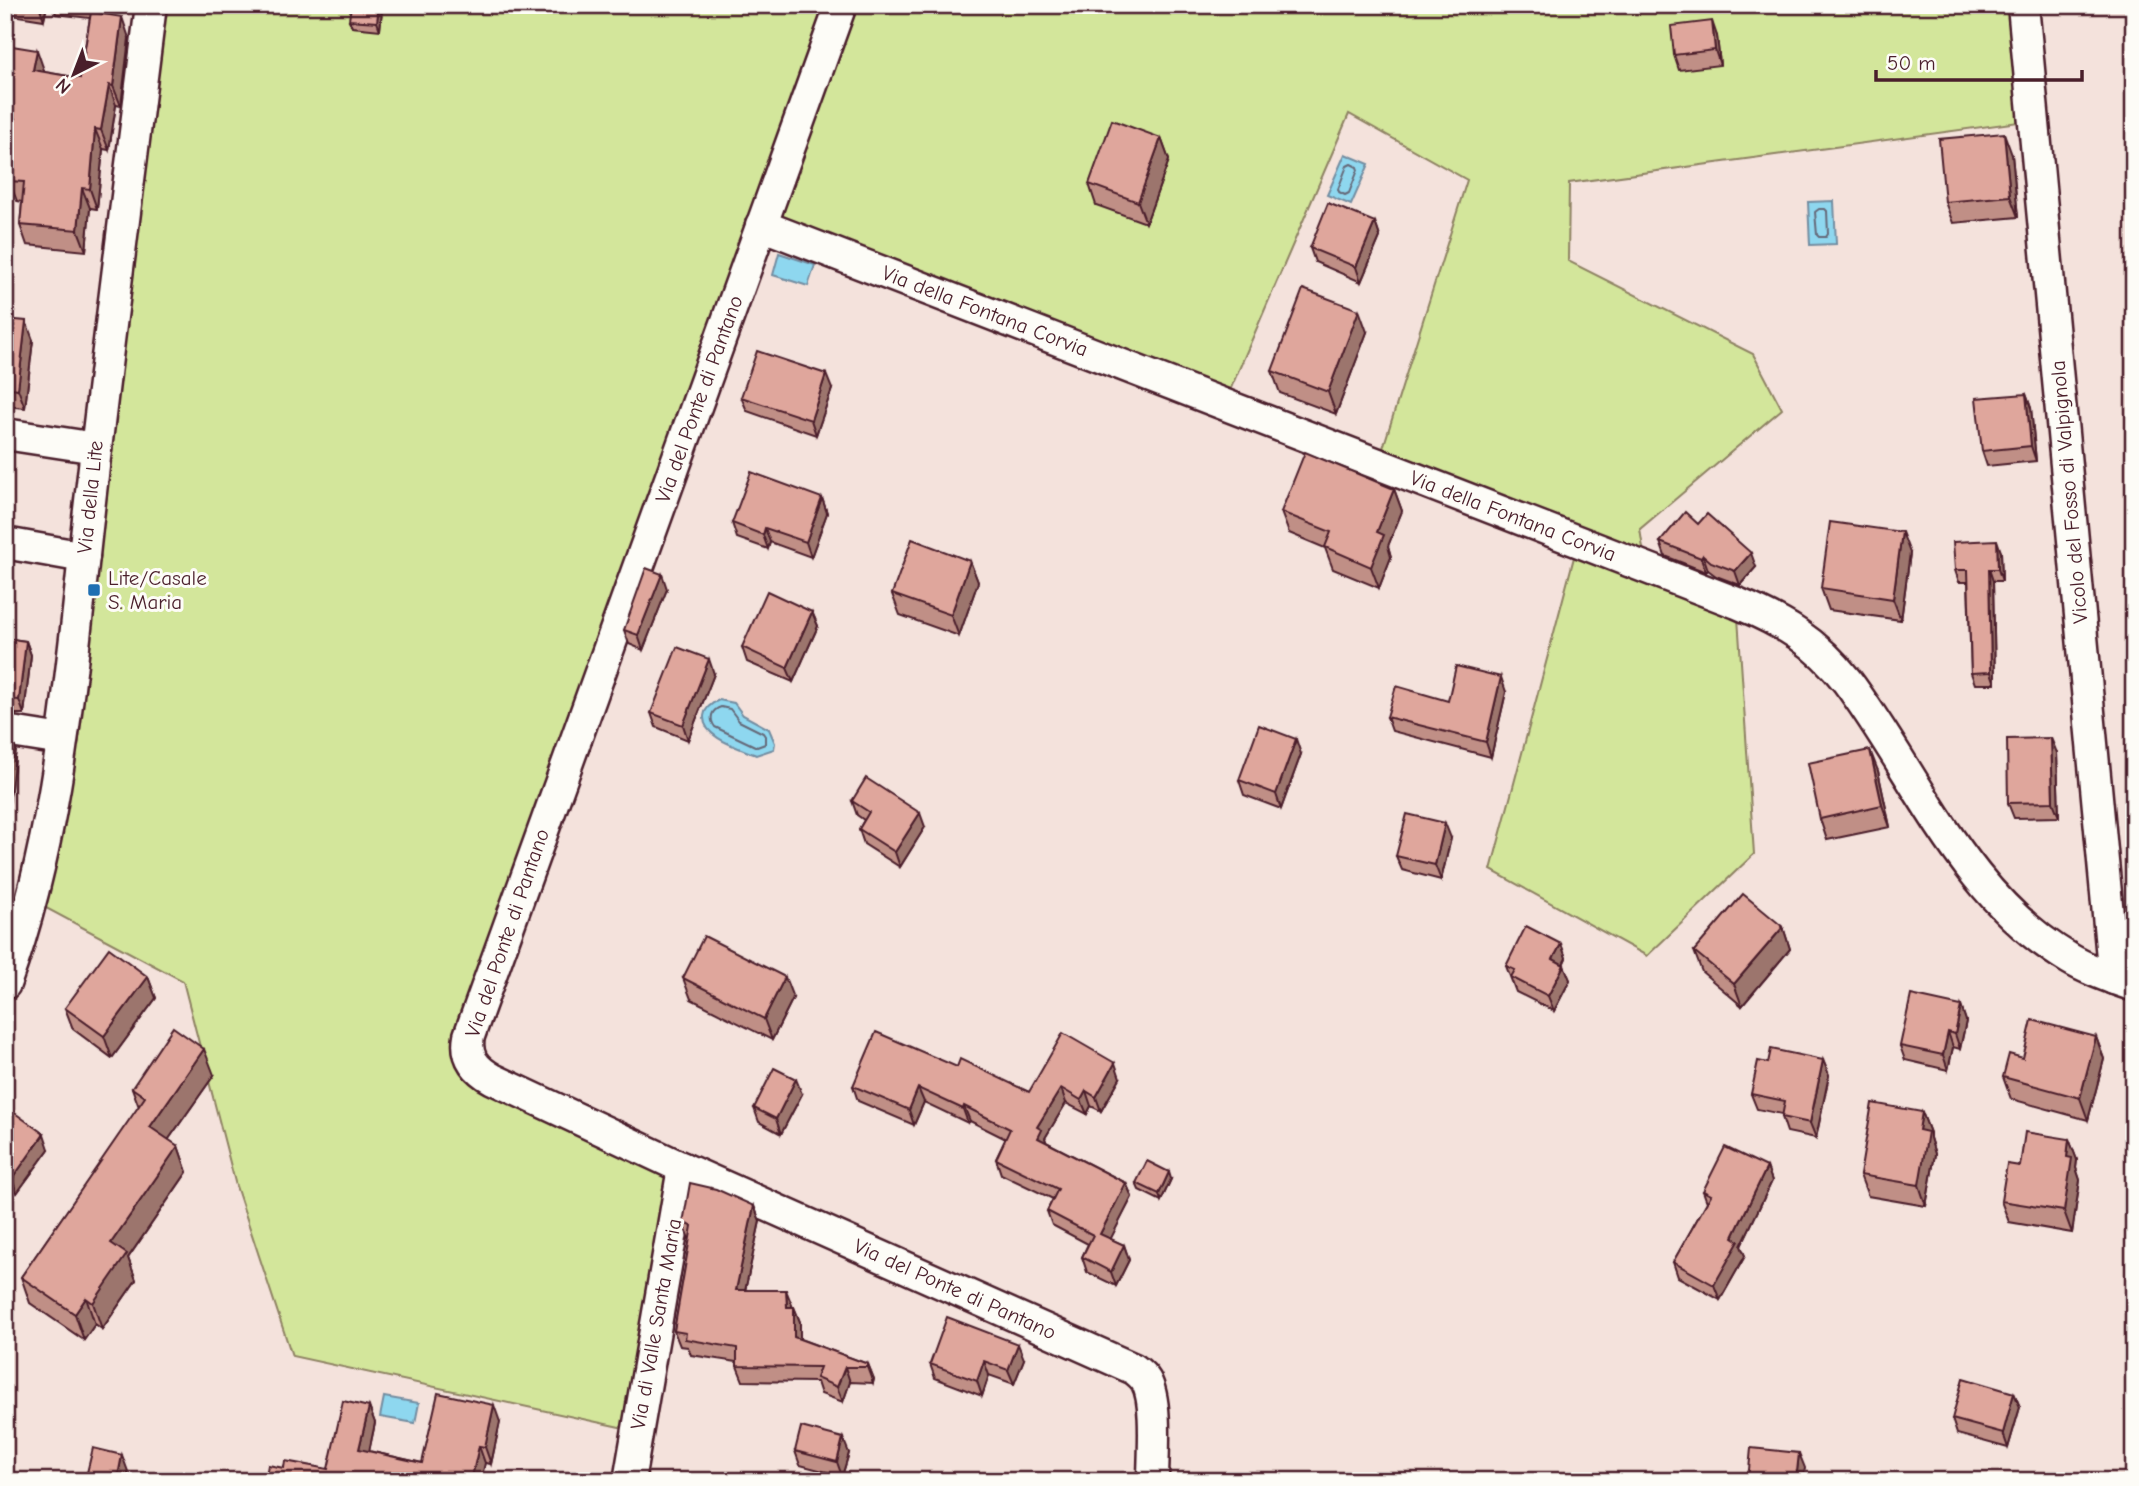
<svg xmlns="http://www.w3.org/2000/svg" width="2139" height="1486" viewBox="0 0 2139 1486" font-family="'Comic Neue',sans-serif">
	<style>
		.green { fill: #d3e69b; stroke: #8e8263; stroke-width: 2 }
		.water { fill: #8ed7ef; stroke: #738da1; stroke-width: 2 }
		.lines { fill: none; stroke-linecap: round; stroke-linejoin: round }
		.shore { stroke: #656979; stroke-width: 2 }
		.minor-casing { stroke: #4a1f2b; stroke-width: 35 }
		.minor { stroke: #fdfcf7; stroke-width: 30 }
		.wall { fill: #c08f86; stroke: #4a1f2b; stroke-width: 2 }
		.shaded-wall { fill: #9c746d; stroke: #4a1f2b; stroke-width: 2 }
		.building { fill: #dfa69c; stroke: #4a1f2b; stroke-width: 2 }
		.poi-dot { fill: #1f6fb2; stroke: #fdfcf7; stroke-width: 2.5 }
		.labels { text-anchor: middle; stroke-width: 6; stroke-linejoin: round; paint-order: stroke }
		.street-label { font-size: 21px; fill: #4a1f2b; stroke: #fdfcf7 }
		.poi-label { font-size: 21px; fill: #4a1f2b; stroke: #fdfcf7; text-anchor: start }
	</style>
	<rect width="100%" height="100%" fill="#f4e2dc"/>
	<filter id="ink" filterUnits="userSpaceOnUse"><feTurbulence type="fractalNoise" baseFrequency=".0143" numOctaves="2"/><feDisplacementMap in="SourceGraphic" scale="14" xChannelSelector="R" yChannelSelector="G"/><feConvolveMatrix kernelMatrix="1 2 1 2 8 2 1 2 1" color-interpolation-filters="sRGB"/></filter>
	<g filter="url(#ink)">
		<path class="green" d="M151 5H2023L2034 120 1569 183 1568 261 1753 354 1782 409 1640 529 1646 568 1737 603 1754 854 1647 956 1491 870 1578 542 1378 464 1467 180 1349 114 1222 409 761 225 468 1053 683 1168 638 1431 292 1356 236 1186 183 981 31 900Z"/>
		<g class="water">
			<path d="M1345 154 1369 164 1351 205 1327 195Z"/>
			<path d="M1834 201 1836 244 1810 245 1808 202Z"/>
			<path d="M779 253 815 265 808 286 773 275Z"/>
			<path d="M719 700 734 703 743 715 769 729 775 743 774 749 756 755C740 748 702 738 704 716 705 707 712 703 719 700Z"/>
			<path d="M384 1397 419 1403 415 1423 380 1417Z"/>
		</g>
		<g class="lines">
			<g class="shore">
				<path d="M1351 164 1357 167 1358 170 1349 193 1345 195 1339 192 1338 189 1347 166Z"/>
				<path d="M1819 209H1825L1827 211 1828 234 1826 237H1819L1817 235 1815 212Z"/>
				<path d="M721 707 730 709 739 721 763 733 765 736V744L757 747 715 727C709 719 711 710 721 707Z"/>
			</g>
			<g class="minor-casing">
				<g id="minor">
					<path d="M841 5 469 1036C465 1057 475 1069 493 1079L683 1168 1134 1369C1138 1372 1143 1376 1146 1381 1158 1402 1153 1455 1153 1481"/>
					<path d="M2023 5 2114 979"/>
					<path d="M761 225 1737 603C1783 622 1816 641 1847 681 1918 776 1963 896 2070 959 2090 971 2112 978 2134 986"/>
					<path d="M5 434 96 448"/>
					<path d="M5 543 84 557"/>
					<path d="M5 731 62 740"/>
					<path d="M5 984C60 834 71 668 89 510 108 342 130 174 151 5"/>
					<path d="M629 1481 683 1168"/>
				</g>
			</g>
			<use href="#minor" class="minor"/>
		</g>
		<g class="wall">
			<path d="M5 5H47L44 20 5 14Z"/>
			<path d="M53 5H113L111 15 129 38 121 106 116 105 109 150 103 149 97 209 90 208 86 251 27 245 20 225 22 202 17 201 9 181 13 138 5 136V50L44 70V72L80 78 90 18 56 14Z"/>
			<path d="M382 9 380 30 352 27 349 20Z"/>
			<path d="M1717 36 1720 65 1679 70 1674 55Z"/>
			<path d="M1161 138 1169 160 1146 223 1096 205 1089 184Z"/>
			<path d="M2012 155 2018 217 1953 223 1945 202Z"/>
			<path d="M1375 222 1380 237 1361 282 1315 262 1310 248Z"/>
			<path d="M5 319 33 340 25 408 5 406Z"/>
			<path d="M1367 332 1336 414 1280 393 1272 371Z"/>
			<path d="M832 389 816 435 747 411 741 397Z"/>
			<path d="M2026 394 2031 408 2036 461 1987 466 1982 451Z"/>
			<path d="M1394 489 1402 511 1388 546 1391 557 1379 588 1333 569 1325 548 1289 533 1281 512Z"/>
			<path d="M822 498 827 513 811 557 770 542 768 549 737 538 732 523Z"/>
			<path d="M1698 524 1756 567 1740 585 1716 576 1708 570 1706 572 1665 556 1660 542Z"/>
			<path d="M2001 552 2002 581H1993L1995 684H1975L1971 673 1968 582H1959L1955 570Z"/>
			<path d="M1910 553 1901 620 1829 610 1821 588Z"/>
			<path d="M970 561 978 582 959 636 900 615 892 594Z"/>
			<path d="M667 589 643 650 629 644 624 630Z"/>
			<path d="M812 612 818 626 793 682 747 662 742 647Z"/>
			<path d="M5 638 26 641 31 655 24 714H5Z"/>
			<path d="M714 674 688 740 656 727 651 713Z"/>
			<path d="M1506 692 1491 757 1392 731 1387 717 1448 701Z"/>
			<path d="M5 730 16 750 9 804 5 803Z"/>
			<path d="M2057 753 2059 817 2014 818 2008 803Z"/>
			<path d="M1301 754 1281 809 1244 795 1239 780Z"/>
			<path d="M1878 771 1890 827 1827 840 1820 819Z"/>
			<path d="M852 801 925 827 900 867 864 844 859 829 864 820 857 815Z"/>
			<path d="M1451 838 1441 880 1402 870 1396 856Z"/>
			<path d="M1783 927 1790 949 1742 1006 1702 972 1694 951Z"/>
			<path d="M1561 944 1566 958 1563 965 1570 980 1554 1011 1516 992 1506 966Z"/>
			<path d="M148 977 156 998 112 1058 73 1029 65 1008Z"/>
			<path d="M683 978 793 998 772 1040 691 999Z"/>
			<path d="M1961 1006 1966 1021 1960 1049 1953 1047 1948 1070 1905 1060 1900 1046Z"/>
			<path d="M2096 1037 2104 1059 2088 1120 2011 1099 2003 1077 2023 1058Z"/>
			<path d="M1823 1060 1829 1075 1816 1138 1787 1132 1782 1117V1114L1757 1109 1751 1094 1768 1063Z"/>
			<path d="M957 1067 1029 1092 1120 1078 1101 1111 1091 1106 1087 1114 1066 1103 1045 1138 1046 1142 1126 1183 1132 1197 1110 1239 1124 1245 1129 1260 1116 1286 1087 1272 1082 1257 1088 1244 1052 1225 1047 1211 1053 1199 1001 1174 996 1159 1006 1139 970 1121 968 1123 924 1102 914 1125 858 1101 853 1086Z"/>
			<path d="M214 1075 168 1140 178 1146 187 1172 128 1258 136 1280 102 1329 95 1324 84 1340 30 1303 21 1277 139 1107 132 1088Z"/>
			<path d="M802 1094 781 1134 759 1122 754 1108Z"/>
			<path d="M5 1106 49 1149 17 1193 5 1185Z"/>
			<path d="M1922 1112 1930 1133V1138L1935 1154 1926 1206 1868 1196 1860 1175Z"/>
			<path d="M2069 1139 2077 1160 2076 1168 2080 1180 2072 1233 2009 1222 2001 1201 2020 1166Z"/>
			<path d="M1767 1167 1772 1181 1741 1246 1745 1256 1720 1300 1678 1277 1673 1262 1707 1202 1703 1191Z"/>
			<path d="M1171 1179 1161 1201 1139 1190 1136 1183Z"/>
			<path d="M754 1206 760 1221 745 1290 794 1307 800 1322V1339L868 1364 874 1379 873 1383 850 1382 843 1402 821 1394 817 1382 743 1381 737 1366V1362L691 1355 688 1347 680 1346 674 1331 690 1239H689L683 1223Z"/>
			<path d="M1024 1359 1014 1384 989 1375 982 1396 935 1378 930 1364Z"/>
			<path d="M2014 1393 2020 1407 2008 1448 1957 1434 1952 1419Z"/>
			<path d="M369 1407 375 1423 369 1451 422 1463 500 1422 491 1464 485 1463 265 1481 284 1468 328 1469Z"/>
			<path d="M795 1451 849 1453 842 1476 800 1465Z"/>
		</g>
		<g class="shaded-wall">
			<path d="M39 5H47L44 20Z"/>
			<path d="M106 5H113L111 21 105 7Z"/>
			<path d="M379 5H381L382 9 380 30 377 22Z"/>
			<path d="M122 17 129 38 121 106 113 86Z"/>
			<path d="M1712 21 1717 36 1720 65 1715 50Z"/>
			<path d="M37 50 44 70 41 90 33 70Z"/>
			<path d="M109 85 116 105 109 150 101 130Z"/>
			<path d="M95 129 103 149 97 209 90 189Z"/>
			<path d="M2004 133 2012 155 2018 217 2010 196Z"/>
			<path d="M1161 138 1169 160 1146 223 1138 202Z"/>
			<path d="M82 188 90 208 86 251 78 230Z"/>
			<path d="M1375 222 1380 237 1361 282 1356 267Z"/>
			<path d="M1359 310 1367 332 1336 414 1328 392Z"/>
			<path d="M26 321 33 340 25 408 18 389Z"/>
			<path d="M826 374 832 389 816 435 811 420Z"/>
			<path d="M2026 394 2031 408 2036 461 2031 446Z"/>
			<path d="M5 450 9 459 5 481Z"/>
			<path d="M1394 489 1402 511 1388 546 1391 557 1379 588 1371 567 1377 532Z"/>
			<path d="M822 498 827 513 811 557 806 542Z"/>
			<path d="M765 528 770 542 768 549 763 535Z"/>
			<path d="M1902 532 1910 553 1901 620 1893 599Z"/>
			<path d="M1997 540 2001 552 2002 581 1998 569Z"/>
			<path d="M1751 553 1756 567 1740 585 1735 571Z"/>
			<path d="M1703 555 1708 570 1706 572 1701 558Z"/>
			<path d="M970 561 978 582 959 636 951 615Z"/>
			<path d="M1989 569 1993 581 1995 684 1991 672Z"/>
			<path d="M662 574 667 589 643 650 638 635Z"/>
			<path d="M812 612 818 626 793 682 787 668Z"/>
			<path d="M26 641 31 655 24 714 19 700Z"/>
			<path d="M709 659 714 674 688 740 683 725Z"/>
			<path d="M1501 677 1506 692 1491 757 1486 742Z"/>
			<path d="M9 731 16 750 9 804 5 794V758Z"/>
			<path d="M2051 738 2057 753 2059 817 2053 802Z"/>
			<path d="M1296 739 1301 754 1281 809 1276 794Z"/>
			<path d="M1870 750 1878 771 1890 827 1882 805Z"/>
			<path d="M920 813 925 827 900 867 895 852Z"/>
			<path d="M1445 823 1451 838 1441 880 1435 865Z"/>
			<path d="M1783 927 1790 949 1742 1006 1734 984Z"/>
			<path d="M1561 944 1566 958 1558 974 1553 959Z"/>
			<path d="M1564 965 1570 980 1554 1011 1548 996Z"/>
			<path d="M148 977 156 998 112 1058 104 1036Z"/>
			<path d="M785 977 793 998 772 1040 764 1019Z"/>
			<path d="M1961 1006 1966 1021 1960 1049 1955 1034Z"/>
			<path d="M1948 1032 1953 1047 1948 1070 1943 1055Z"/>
			<path d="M2096 1037 2104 1059 2088 1120 2080 1098Z"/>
			<path d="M204 1049 214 1075 159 1153 150 1127Z"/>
			<path d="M1823 1060 1829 1075 1816 1138 1810 1123Z"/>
			<path d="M1115 1063 1120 1078 1101 1111 1096 1097Z"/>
			<path d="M796 1079 802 1094 781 1134 776 1119Z"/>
			<path d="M918 1088 924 1102 914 1125 909 1110Z"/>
			<path d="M1061 1088 1066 1103 1045 1138 1047 1144 1038 1138 1037 1127Z"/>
			<path d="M1086 1091 1091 1106 1087 1114 1081 1100Z"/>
			<path d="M964 1106 970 1121 968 1123 963 1109Z"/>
			<path d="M1922 1112 1930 1133V1138L1935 1154 1926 1206 1919 1185V1130Z"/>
			<path d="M44 1134 49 1149 17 1193 12 1179Z"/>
			<path d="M2069 1139 2077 1160 2076 1168 2080 1180 2072 1233 2064 1211 2067 1157Z"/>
			<path d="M178 1146 187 1172 128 1258 136 1280 102 1329 93 1303 111 1243Z"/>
			<path d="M1767 1167 1772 1181 1741 1246 1745 1256 1720 1300 1714 1285 1733 1237Z"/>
			<path d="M1169 1172 1171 1179 1161 1201 1159 1194Z"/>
			<path d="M1126 1183 1132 1197 1106 1248 1100 1234Z"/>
			<path d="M754 1206 760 1221 742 1305 736 1290Z"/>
			<path d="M1124 1245 1129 1260 1116 1286 1111 1272Z"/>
			<path d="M786 1290 792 1305V1322L787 1307Z"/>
			<path d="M86 1298 95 1324 84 1340 75 1314Z"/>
			<path d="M794 1307 800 1322V1352L794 1337Z"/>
			<path d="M1018 1344 1024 1359 1014 1384 1008 1370Z"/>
			<path d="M984 1361 989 1375 982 1396 977 1381Z"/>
			<path d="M868 1364 874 1379 873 1383 867 1367Z"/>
			<path d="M845 1367 850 1382 843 1402 837 1387Z"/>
			<path d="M2014 1393 2020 1407 2008 1448 2003 1433Z"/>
			<path d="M494 1405 500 1422 491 1464 485 1447Z"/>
			<path d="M369 1407 375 1423 366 1466 359 1449Z"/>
			<path d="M843 1438 849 1453 842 1476 837 1462Z"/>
			<path d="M479 1446 485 1463 481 1481H471Z"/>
			<path d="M1799 1453 1805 1468 1803 1481H1796Z"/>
			<path d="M122 1455 130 1477 129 1481H117Z"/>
		</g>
		<g class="building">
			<path d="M351 5H379L377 22 349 20Z"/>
			<path d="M91 12 122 17 113 86 109 85 101 130 95 129 90 189 82 188 78 230 20 225 24 182 9 181 15 119 5 117 6 45 37 50 33 70 80 78Z"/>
			<path d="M1712 21 1715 50 1674 55 1671 26Z"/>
			<path d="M1112 120 1161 138 1138 202 1089 184Z"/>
			<path d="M2004 133 2010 196 1945 202 1939 139Z"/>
			<path d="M1328 203 1375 222 1356 267 1310 248Z"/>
			<path d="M1303 289 1359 310 1328 392 1272 371Z"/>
			<path d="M5 319 26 321 18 389 5 387Z"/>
			<path d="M757 351 826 374 811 420 741 397Z"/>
			<path d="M2026 394 2031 446 1982 451 1976 398Z"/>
			<path d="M1305 452 1394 489 1377 532 1384 535 1371 567 1325 547 1331 532 1281 512Z"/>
			<path d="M751 472 822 498 806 542 765 528 763 535 732 523Z"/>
			<path d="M1685 512 1698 524 1707 514 1751 553 1735 571 1711 562 1703 555 1701 558 1660 542Z"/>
			<path d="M1830 522 1902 532 1893 599 1821 588Z"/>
			<path d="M912 539 970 561 951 615 892 594Z"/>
			<path d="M1997 540 1998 569H1989L1991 672 1971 673 1968 570H1955L1953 542Z"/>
			<path d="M646 568 662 574 638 635 624 630Z"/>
			<path d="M767 591 812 612 787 668 742 647Z"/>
			<path d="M5 638 26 641 19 700 5 699Z"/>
			<path d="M677 647 709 659 683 725 651 713Z"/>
			<path d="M1456 666 1501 677 1486 742 1387 717 1396 686 1448 701Z"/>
			<path d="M1259 725 1296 739 1276 794 1239 780Z"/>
			<path d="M5 730 9 731 5 758Z"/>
			<path d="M2051 738 2053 802 2008 803 2007 739Z"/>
			<path d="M1870 750 1882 805 1820 819 1808 763Z"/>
			<path d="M866 778 920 813 895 852 859 829 869 812 852 801Z"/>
			<path d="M1407 814 1445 823 1435 865 1396 856Z"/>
			<path d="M1743 894 1783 927 1734 984 1694 951Z"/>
			<path d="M1526 926 1561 944 1553 959 1564 965 1548 996 1511 977 1515 970 1506 966Z"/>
			<path d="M704 936 785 977 764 1019 683 978Z"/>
			<path d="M109 948 148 977 104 1036 65 1008Z"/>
			<path d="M1911 995 1961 1006 1955 1034 1948 1032 1943 1055 1900 1046Z"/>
			<path d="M2032 1020 2096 1037 2080 1098 2003 1077 2009 1054 2023 1058Z"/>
			<path d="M173 1027 204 1049 150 1127 178 1146 111 1243 127 1254 93 1303 86 1298 75 1314 21 1277 145 1097 132 1088Z"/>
			<path d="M876 1032 957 1067 960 1059 1029 1092 1063 1033 1115 1063 1096 1097 1086 1091 1081 1100 1061 1088 1037 1127 1042 1130 1038 1138 1126 1183 1100 1234 1124 1245 1111 1272 1082 1257 1093 1235 1047 1211 1058 1189 996 1159 1010 1129 964 1106 963 1109 918 1088 909 1110 853 1086Z"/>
			<path d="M1771 1049 1823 1060 1810 1123 1782 1117 1785 1101 1751 1094 1758 1061 1768 1063Z"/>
			<path d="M774 1068 796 1079 776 1119 754 1108Z"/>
			<path d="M1872 1103 1922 1112 1919 1130 1928 1132 1919 1185 1860 1175Z"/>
			<path d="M5 1106 44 1134 12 1179 5 1174Z"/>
			<path d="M2025 1132 2069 1139 2067 1157 2072 1158 2064 1211 2001 1201 2007 1164 2020 1166Z"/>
			<path d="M1725 1147 1767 1167 1733 1237 1739 1241 1714 1285 1673 1262 1711 1195 1703 1191Z"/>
			<path d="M1147 1161 1169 1172 1159 1194 1136 1183Z"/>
			<path d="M690 1183 716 1189 754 1206 736 1290H786L787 1307H794V1337L868 1364 867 1367H845L837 1387 816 1378 820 1367 737 1366V1348L685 1339 686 1333 674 1331 692 1226 683 1223Z"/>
			<path d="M947 1317 1018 1344 1008 1370 984 1361 977 1381 930 1364Z"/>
			<path d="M1963 1378 2014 1393 2003 1433 1952 1419Z"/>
			<path d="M438 1393 494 1405 485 1447 479 1446 471 1481H265L268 1465 284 1468 285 1461 328 1469 343 1401 369 1407 359 1449 422 1463Z"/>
			<path d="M801 1427 843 1438 837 1462 795 1451Z"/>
			<path d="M93 1448 122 1455 117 1481H85Z"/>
			<path d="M1751 1448 1799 1453 1796 1481H1748Z"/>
		</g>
	</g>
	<rect class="poi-dot" x="87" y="583" width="14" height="14" rx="3.5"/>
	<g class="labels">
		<g class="street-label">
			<text transform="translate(985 311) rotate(21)" y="7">Via della Fontana Corvia</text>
			<text transform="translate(699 399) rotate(-70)" y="7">Via del Ponte di Pantano</text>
			<text transform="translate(2069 492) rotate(-95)" y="7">Vicolo del Fosso di Valpignola</text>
			<text transform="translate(90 497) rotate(-84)" y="7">Via della Lite</text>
			<text transform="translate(1513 516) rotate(21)" y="7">Via della Fontana Corvia</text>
			<text transform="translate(507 933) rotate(-71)" y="7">Via del Ponte di Pantano</text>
			<text transform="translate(955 1289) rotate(24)" y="7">Via del Ponte di Pantano</text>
			<text transform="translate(656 1324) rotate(-80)" y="7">Via di Valle Santa Maria</text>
		</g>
		<g class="poi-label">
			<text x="108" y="585">Lite/Casale<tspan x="108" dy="24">S. Maria</tspan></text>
		</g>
	</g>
	<rect width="2139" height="1486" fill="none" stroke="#fdfcf7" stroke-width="28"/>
	<rect x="14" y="14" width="2111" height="1458" fill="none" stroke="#4a1f2b" stroke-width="2.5" filter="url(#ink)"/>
	<g transform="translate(74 74) rotate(222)" stroke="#fdfcf7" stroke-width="5" paint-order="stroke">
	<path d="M0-5L12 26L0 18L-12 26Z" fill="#4a1f2b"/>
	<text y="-10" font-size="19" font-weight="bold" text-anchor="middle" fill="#4a1f2b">N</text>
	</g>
	<path d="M1876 70v10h206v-10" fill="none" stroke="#4a1f2b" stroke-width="3.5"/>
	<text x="1887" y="70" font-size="21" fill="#4a1f2b" stroke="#fdfcf7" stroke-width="5" paint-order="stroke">50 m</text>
</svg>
